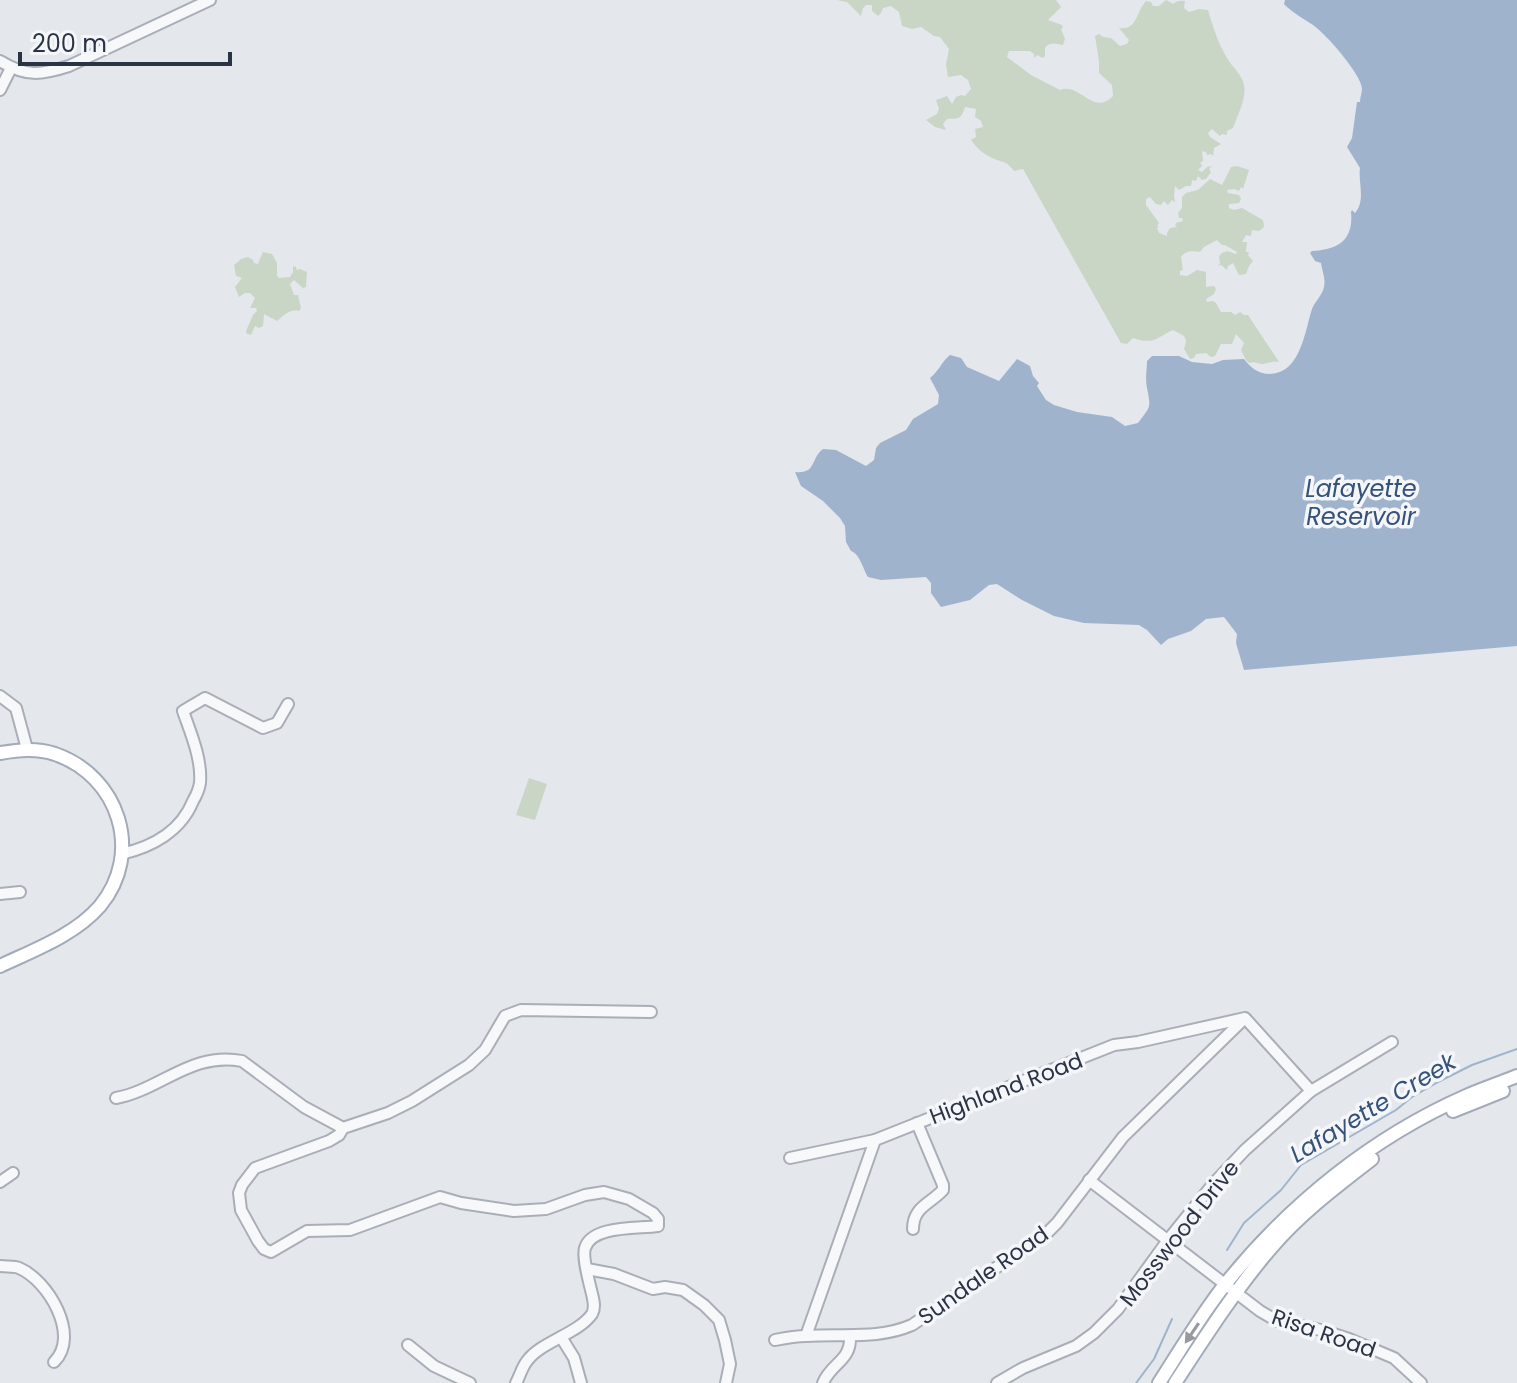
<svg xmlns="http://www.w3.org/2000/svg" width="1517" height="1383" viewBox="0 0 1517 1383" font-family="Poppins,sans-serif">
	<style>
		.green { fill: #c9d6c5 }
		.water { fill: #9fb4cc }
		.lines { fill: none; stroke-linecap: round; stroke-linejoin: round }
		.stream { stroke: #9fb4cc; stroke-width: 2 }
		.minor-casing { stroke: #a9aeb7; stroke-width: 14 }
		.major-casing { stroke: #a3abb8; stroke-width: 16 }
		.minor { stroke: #f7f8fa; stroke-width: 10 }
		.major { stroke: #fff; stroke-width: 12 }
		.oneway { fill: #959aa2 }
		.labels { text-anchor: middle; stroke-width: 7; stroke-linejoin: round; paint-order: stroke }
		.street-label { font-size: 22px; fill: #2b3445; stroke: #f4f6f9 }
		.water-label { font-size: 24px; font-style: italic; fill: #34527a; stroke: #f4f6f9 }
	</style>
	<rect width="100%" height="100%" fill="#e4e7ec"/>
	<g class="green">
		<path d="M837 0H1056L1061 7 1048 20 1062 25 1063 28 1061 29 1065 39 1063 45C1055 44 1050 41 1045 48V56L1043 58 1037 55 1034 58V54L1030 51H1009L1007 57 1031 75 1060 90C1080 82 1093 117 1113 96L1112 85 1099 73V61L1095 36 1099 34 1103 37 1111 38 1120 46 1127 44 1129 40 1119 28C1138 30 1135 13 1146 1L1151 2 1153 6H1159L1166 0 1173 4C1176 1 1180 0 1185 1L1184 8 1189 12 1199 9 1208 10C1213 27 1218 43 1227 58 1232 67 1242 74 1244 85 1247 98 1237 116 1233 128L1227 131V135L1222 134 1220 136 1212 129 1208 133 1210 137 1221 144 1214 148 1213 156 1211 154 1207 155 1206 152 1202 151 1203 161 1200 163 1202 166 1198 170 1202 172 1207 167 1212 166 1209 169 1211 172 1206 179 1202 180 1198 176 1196 181 1192 180 1191 186H1186L1179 190 1175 186 1174 196 1175 202 1172 200 1168 205 1164 201 1161 205 1156 204 1150 197 1146 199V205L1159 223 1157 226 1159 227 1157 228 1159 233 1167 236V233L1170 228 1177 227 1175 225 1176 223 1183 221 1182 218H1179L1178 213 1182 208V197L1186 193 1198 190 1210 179 1222 185 1231 167 1237 166 1249 170 1243 189 1241 187 1239 191 1234 189 1227 190 1228 193 1239 195 1241 199 1239 203 1229 204V208L1234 210 1242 208 1263 220 1264 226 1263 228 1259 231 1252 230 1251 236 1246 235 1242 242H1247L1246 252H1249L1248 255 1253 261 1249 266 1246 274 1239 275 1233 263 1228 266 1227 270 1221 265 1218 266 1220 263 1219 256 1222 253 1227 251 1236 254 1237 252 1225 245H1222L1217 240 1204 247 1200 252C1193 251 1186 250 1181 257L1183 270 1180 271V275L1187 276 1197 270 1206 272V287L1214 286 1216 289 1214 294 1206 299 1207 302 1213 301 1216 303 1221 312H1231L1235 315 1240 312 1244 315H1248L1279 362C1273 360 1268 364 1262 364 1256 364 1255 361 1249 363L1246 360 1241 350 1244 343 1236 334 1232 344H1221L1215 356 1211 357 1206 353 1196 354 1194 358 1190 359 1184 349C1189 335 1183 336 1173 330 1156 338 1154 345 1133 338L1127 344 1121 343 1023 169 1014 171C1006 160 1003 163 992 158 982 153 977 148 971 140L976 137 975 129 983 127 981 121 975 117 976 109 965 107C961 120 959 118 947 119L943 124 946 130 935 127 926 120 937 114 939 109 936 100 947 96 952 104 956 97 961 95 965 96 971 89 968 80 961 75 948 77 946 64 949 49 940 37 934 36 921 27 912 29 902 26 899 12 891 6 883 8 881 13 878 16 872 11V5H866L863 8 861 16 847 2Z"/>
		<path d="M263 252 272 254 277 263V276L279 278 290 277 293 272V266L296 267 297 270 300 269 307 272 306 287 303 288 294 280 290 284 294 295H298L301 308 299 311C289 309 285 315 277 321L264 314 263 326 259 328 255 326 251 335 246 333V331L253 315 257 311 256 308H250L255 298 250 293H245L239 297 235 287 242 278 236 276 234 265 241 259 248 257 253 260 254 263 258 264Z"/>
		<path d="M529 778 547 784 535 820 516 815Z"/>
	</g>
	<path class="water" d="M1285 0H1517V646L1244 670 1236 643 1237 634 1224 617 1206 619 1191 631 1168 639 1161 645 1147 630 1139 625 1084 623 1054 616 1022 600 997 584 989 585 970 600 941 607 931 593V583L926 577 881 580 868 577C863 569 860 554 851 551L846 542 845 526 840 518 823 501 801 486 795 472C817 474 810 459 823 449L836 450 866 466 874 460 876 448 880 443 906 430 913 419 938 404 939 395 930 378C939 371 942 361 950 355L961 358 967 367 999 381 1017 359 1030 366 1033 376 1039 383 1037 386 1046 400 1054 405 1077 412 1112 417 1125 426 1138 423C1151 406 1151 408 1147 388 1145 379 1147 369 1147 361L1152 356H1179L1192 362 1212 364 1223 360 1244 359C1251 368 1259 374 1270 374 1301 373 1305 330 1312 309 1315 301 1322 296 1324 287 1326 279 1322 271 1321 263L1315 261 1310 253 1312 251C1337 250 1354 241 1351 212L1352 210 1355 213C1366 200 1358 183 1360 168L1347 147 1352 138 1357 102H1360C1360 97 1362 93 1362 89 1362 75 1325 33 1313 25 1304 19 1295 14 1287 7L1284 4Z"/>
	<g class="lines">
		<g class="stream">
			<path d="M1227 1250 1244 1223 1281 1190 1301 1165 1396 1110 1412 1097 1438 1082 1472 1065 1517 1049"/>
			<path d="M1136 1383 1154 1359 1172 1319"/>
		</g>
		<g class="minor-casing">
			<g id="minor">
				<path d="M0 61C26 77 41 75 69 66L210 0"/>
				<path d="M0 90 11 68"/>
				<path d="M0 696 16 708 27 749"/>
				<path d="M121 854C152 847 181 831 193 801 196 796 199 789 200 783 202 759 191 734 183 711L205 698 263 728 277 723 288 704"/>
				<path d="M0 894 20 892"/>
				<path d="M116 1098C160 1090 192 1051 242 1061L304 1107 343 1128"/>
				<path d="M343 1128 339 1135 329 1141 255 1168 242 1185 239 1193 241 1210 258 1241 264 1249 271 1252 307 1231 350 1230 440 1197 461 1203 514 1211 546 1209 585 1195 604 1192 629 1199 653 1213 658 1219V1226C638 1229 592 1225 585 1248 582 1257 589 1281 591 1290 593 1298 596 1307 592 1314 578 1334 540 1342 527 1361 522 1367 520 1376 516 1383"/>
				<path d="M343 1128 388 1113 412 1101 469 1065 485 1050 505 1016 521 1010 651 1012"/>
				<path d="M790 1158 875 1140"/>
				<path d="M1089 1180 1260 1311 1277 1321 1321 1330 1349 1339 1394 1358 1421 1383"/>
				<path d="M0 1182 13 1173"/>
				<path d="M913 1229C913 1207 930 1204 943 1190V1185L917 1123"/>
				<path d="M0 1266C6 1267 14 1266 19 1268 48 1280 81 1336 54 1362"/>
				<path d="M587 1269 614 1274 653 1289 665 1287 683 1290 704 1305 719 1320 725 1340 730 1364 726 1383"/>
				<path d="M806 1336 875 1140 1114 1045 1138 1042 1245 1018 1311 1091"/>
				<path d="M561 1337 574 1358 581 1383"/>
				<path d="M775 1340C785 1338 796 1336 806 1336 843 1333 877 1340 912 1325L1047 1233 1057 1223 1123 1137 1244 1019"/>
				<path d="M408 1345 434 1366 470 1383"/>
				<path d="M823 1383C831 1363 851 1361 850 1337"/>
				<path d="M997 1383 1023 1368 1076 1346 1094 1333 1118 1309 1168 1240 1214 1183 1245 1150 1311 1091 1392 1042"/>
			</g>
		</g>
		<g class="major-casing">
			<g id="major">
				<path d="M0 753C19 750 36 748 55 754 119 776 144 853 100 906 75 935 34 950 0 966"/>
				<path d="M1453 1111 1503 1091"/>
				<path d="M1159 1383C1181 1349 1202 1313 1227 1282 1291 1203 1373 1137 1466 1096 1482 1089 1500 1083 1517 1076"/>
				<path d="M1175 1383C1205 1337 1235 1290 1271 1248 1300 1214 1337 1186 1372 1159"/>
			</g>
		</g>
		<use href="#minor" class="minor"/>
		<use href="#major" class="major"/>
	</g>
	<defs><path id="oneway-solid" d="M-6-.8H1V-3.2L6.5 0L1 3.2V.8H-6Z" transform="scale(2)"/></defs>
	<use class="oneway" href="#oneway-solid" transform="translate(1192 1333) rotate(124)"/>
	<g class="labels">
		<g class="street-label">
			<text transform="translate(1006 1088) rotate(-21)" y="8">Highland Road</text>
			<text transform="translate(1179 1233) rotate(-52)" y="8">Mosswood Drive</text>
			<text transform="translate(983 1275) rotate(-35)" y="8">Sundale Road</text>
			<text transform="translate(1324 1333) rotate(19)" y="8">Risa Road</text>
		</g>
		<g class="water-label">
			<text x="1361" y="497">Lafayette<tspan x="1361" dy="28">Reservoir</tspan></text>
			<text transform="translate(1373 1108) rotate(-31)" y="8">Lafayette Creek</text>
		</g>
	</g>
	<path d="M20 52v12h210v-12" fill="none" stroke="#2b3445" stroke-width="4"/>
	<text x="32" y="52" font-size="24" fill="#2b3445" stroke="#f4f6f9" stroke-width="6" paint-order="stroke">200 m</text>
</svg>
